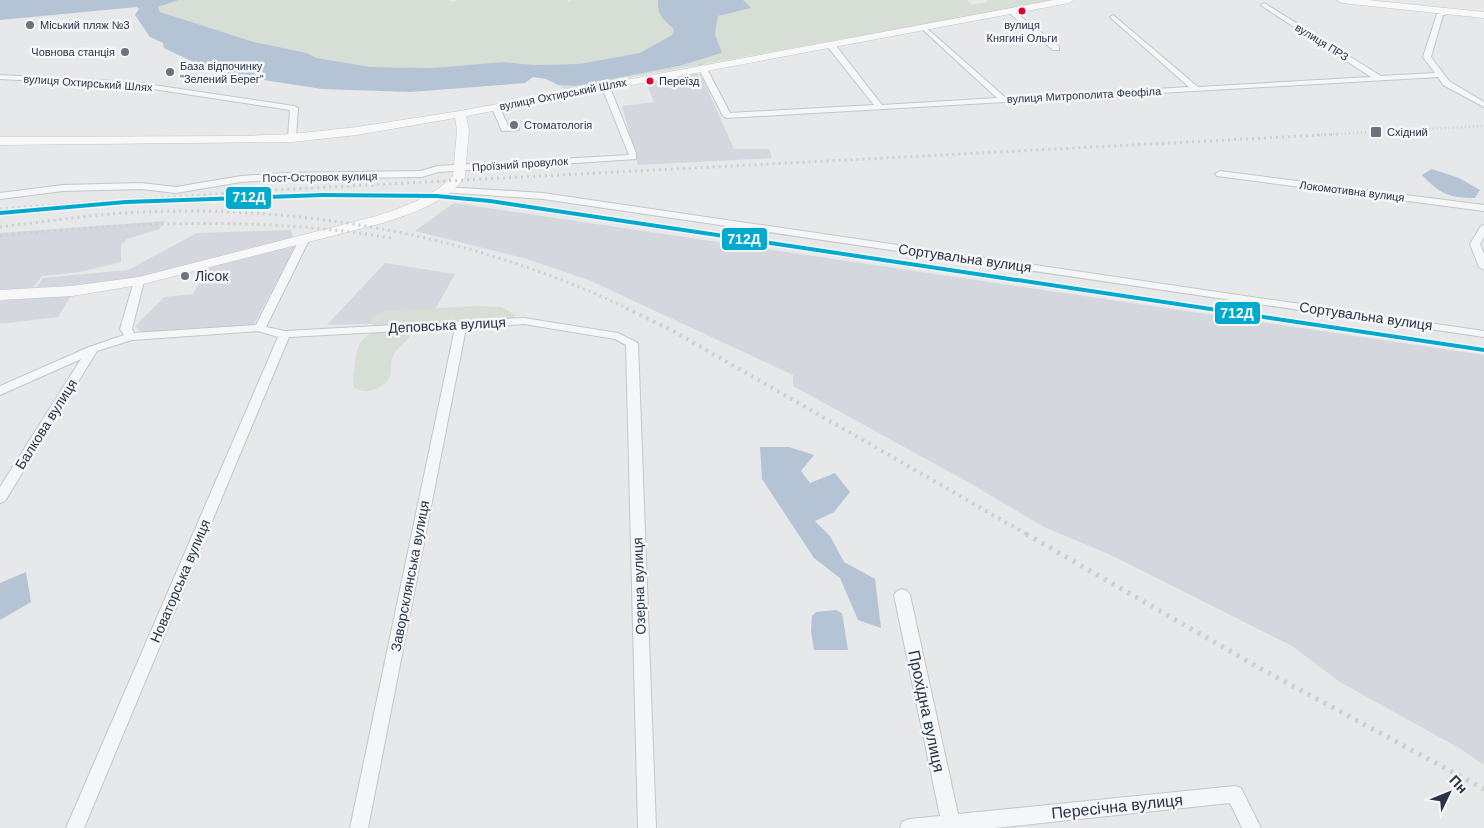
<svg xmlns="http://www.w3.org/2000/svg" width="1484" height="828" viewBox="0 0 1484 828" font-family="Helvetica,sans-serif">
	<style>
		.built { fill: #d4d7dd }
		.green { fill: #d6ded6 }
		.water { fill: #b4c4d5 }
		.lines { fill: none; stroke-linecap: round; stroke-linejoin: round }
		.street-casing { stroke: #c4c6c8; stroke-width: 2 }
		.secondary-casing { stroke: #c4c6c8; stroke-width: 1 }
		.street { fill: #f5f6f7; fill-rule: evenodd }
		.secondary { fill: #f8f8f8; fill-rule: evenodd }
		.rail-far3 { stroke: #cecfd2; stroke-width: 2.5; stroke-dasharray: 1 3; stroke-linecap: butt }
		.rail-far2 { stroke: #cecfd2; stroke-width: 3; stroke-dasharray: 2 4; stroke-linecap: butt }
		.rail-far1 { stroke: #cecfd2; stroke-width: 4; stroke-dasharray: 2.5 5; stroke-linecap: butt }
		.rail { stroke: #cecfd2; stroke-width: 5; stroke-dasharray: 3 6; stroke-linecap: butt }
		.rail-1-casing { stroke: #f4f6f9; stroke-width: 3 }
		.rail-1 { fill: #00a9ce; fill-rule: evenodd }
		.bus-dot { fill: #e4002b; stroke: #f4f6f9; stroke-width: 2 }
		.poi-dot { fill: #6c737f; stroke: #f4f6f9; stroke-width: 2 }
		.labels { text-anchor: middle; stroke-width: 5; stroke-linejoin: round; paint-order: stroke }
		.far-poi-label { font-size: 11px; fill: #2b3445; stroke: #f4f6f9; text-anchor: start }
		.far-bus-label { font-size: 11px; fill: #2b3445; stroke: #f4f6f9 }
		.far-street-label { font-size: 11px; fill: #2b3445; stroke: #f4f6f9 }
		.street-label { font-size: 14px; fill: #2b3445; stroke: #f4f6f9 }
		.poi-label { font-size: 14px; fill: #2b3445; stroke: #f4f6f9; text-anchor: start }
		.near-street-label { font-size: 16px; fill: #2b3445; stroke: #f4f6f9 }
		.line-badge { stroke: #f4f6f9; stroke-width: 2 }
		.badge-label { font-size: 14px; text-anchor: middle; font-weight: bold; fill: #fff }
	</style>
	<rect width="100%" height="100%" fill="#e6e8ea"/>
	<g class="built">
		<path d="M696 72 703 79 734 149H769L772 158 638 165 622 106 654 102 646 82Z"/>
		<path d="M454 203 1484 355V765L1459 748 1340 682 1292 646 1111 555 1044 527 968 482 793 386V375L591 281 527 259 415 231Z"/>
		<path d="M165 221 159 229 127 239 121 245V262L80 272 42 276 32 289 0 291V233Z"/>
		<path d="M291 230 293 238 137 278 80 285 36 288 43 278 128 270 197 233Z"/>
		<path d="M288 244 295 247 253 326 143 333 135 326 164 297 193 294 208 268Z"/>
		<path d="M385 263 455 274 428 322 327 325Z"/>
		<path d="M72 294 58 317 0 324V301Z"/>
	</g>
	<g class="green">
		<path d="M179 0H448L454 2 458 0H567L569 2 572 0H658C657 15 663 20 674 29L672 36 640 53 579 64 534 65 503 62 433 68 371 67 317 58 307 53 254 42 160 12 158 7Z"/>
		<path d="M743 0H967L972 5 988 2 987 0H1056L566 89 546 79 558 85 576 86 679 66 722 53 715 34 718 16 750 8Z"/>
		<path d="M476 306 501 307 516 315 511 320 378 327 372 324 371 319 376 314 385 311Z"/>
		<path d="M379 330 405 331 411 335C406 343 397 347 393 356 390 362 392 369 390 376 384 389 364 397 353 386V381C357 356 352 340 379 330Z"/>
	</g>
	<g class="water">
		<path d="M0 0H179L158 7 160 12 254 42 307 53 317 58 371 67 433 68 503 62 534 65 579 64 640 53 672 35 674 29C663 20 657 15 658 0H743L751 8 718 16 715 34 722 53 679 66 576 86 558 85 546 79 533 77 525 83 410 92 322 89 224 74 206 68 164 48 163 43 150 37 135 15 139 9 137 7 0 20Z"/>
		<path d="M1432 169 1459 178 1480 190 1475 198C1449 198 1440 194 1422 175Z"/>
		<path d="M760 447H789L814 455 801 471 810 483 835 473 850 492 834 512 815 521 830 536 844 562 875 579 881 628 858 620 840 578 814 558 762 479Z"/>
		<path d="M26 572 31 602 0 620V583Z"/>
		<path d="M836 610 842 613 848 650H814L811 631 812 616 816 612Z"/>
	</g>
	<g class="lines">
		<g class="street-casing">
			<g id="street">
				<path d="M1264 3 1381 76 1435 73 1423 57 1437 14 1453 11V13L1443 15 1431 57 1449 81 1484 102V107L1443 85 1438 77 727 118 723 116 698 67 702 65 706 67 730 113 874 105 827 46 826 44 830 42H833L882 105 997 98 921 28V26L923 25 1006 98 1189 87 1111 18 1110 17 1113 15 1198 87 1371 77 1262 6 1261 5Z"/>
				<path d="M1008 10H1012L1059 46V50H1053L1008 12Z"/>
				<path d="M0 75 133 82 294 106 298 108 296 138 292 141 288 138 290 110 133 86 0 79Z"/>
				<path d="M602 83 609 85 636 153V159L438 172 422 177 287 179 241 182 176 193 141 189 63 191 0 199V193L63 185 141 183 176 187 241 176 287 173 421 171 437 166 629 155 601 85Z"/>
				<path d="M493 106H499L508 126H519V130L502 131 492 108Z"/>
				<path d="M1220 171 1484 205V211L1217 176 1215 174Z"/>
				<path d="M445 187 543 193 1484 331V337L543 199 442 192V188Z"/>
				<path d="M1484 225V237L1480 244 1484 254V270L1479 267 1470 244 1481 226Z"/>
				<path d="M305 235 310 238 266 327 285 331 524 318 618 333 638 343 656 828H638L626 345 615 339 524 324 466 328 368 828H350L455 328 289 337 84 828H66L278 337 258 331 132 340 97 351 5 501 0 503V487L81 359 0 395V386L89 347 124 335 120 329 134 281 139 278 144 281 132 329 134 333 256 325 300 238Z"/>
				<path d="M902 589 907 591 910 595 958 814 1235 786 1241 788 1261 828H1242L1230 803 994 828H900L902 822 909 819 940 816 894 595 897 591Z"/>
			</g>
		</g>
		<g class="secondary-casing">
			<g id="secondary">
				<path d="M1054 0H1074L1069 3 466 116 469 130 465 177C446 203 412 213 383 223L139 285 72 296 0 300V290L72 286 139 277 373 217C402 208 431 198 453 176L457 130 455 118 357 135 292 142 0 145V137L241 136 292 134 357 127 460 111Z"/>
				<path d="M1337 0H1368L1484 12V18L1342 3Z"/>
			</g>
		</g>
		<use href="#street" class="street"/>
		<use href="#secondary" class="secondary"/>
		<path class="rail-far3" d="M1317 135 1484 126"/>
		<g class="rail-far2">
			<path d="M0 209 274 190 1341 134"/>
			<path d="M0 227C48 221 95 214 143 212 310 205 478 237 629 309"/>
			<path d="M0 236C131 222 261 216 391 238"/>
		</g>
		<path class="rail-far1" d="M626 308 675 332 1028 535"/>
		<path class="rail" d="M1026 534 1263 670 1484 789"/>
		<g class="rail-1-casing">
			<path id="rail-1" d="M323 193 436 194 490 199 1484 348V352L490 203 436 198 323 197 126 204 0 215V211L126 200Z"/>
		</g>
		<use href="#rail-1" class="rail-1"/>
	</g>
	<g class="bus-dot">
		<circle cx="1022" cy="11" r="4.5"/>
		<circle cx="650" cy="81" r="4.5"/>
	</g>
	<g class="poi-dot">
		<circle cx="30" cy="25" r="5"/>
		<circle cx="125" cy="52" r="5"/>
		<circle cx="170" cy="72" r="5"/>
		<circle cx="514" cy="125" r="5"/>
		<rect x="1370" y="126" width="12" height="12" rx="2.5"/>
		<circle cx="185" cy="276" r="5"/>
	</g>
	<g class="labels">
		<g class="far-poi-label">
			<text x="40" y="29">Міський пляж №3</text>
			<text x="115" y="56" text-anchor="end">Човнова станція</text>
			<text x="180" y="70">База відпочинку<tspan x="180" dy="13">"Зелений Берег"</tspan></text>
			<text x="524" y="129">Стоматологія</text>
			<text x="1387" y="136">Східний</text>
		</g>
		<g class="far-bus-label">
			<text x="1022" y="29">вулиця<tspan x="1022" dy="13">Княгині Ольги</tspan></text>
			<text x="659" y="85" text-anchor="start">Переїзд</text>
		</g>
		<g class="far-street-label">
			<text transform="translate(1322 42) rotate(32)" y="4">вулиця ПРЗ</text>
			<text transform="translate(88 83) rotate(4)" y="4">вулиця Охтирський Шлях</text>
			<text transform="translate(563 94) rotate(-11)" y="4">вулиця Охтирський Шлях</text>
			<text transform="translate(1084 95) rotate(-3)" y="4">вулиця Митрополита Феофіла</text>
			<text transform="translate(520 164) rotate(-4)" y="4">Проїзний провулок</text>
			<text transform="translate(320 177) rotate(-1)" y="4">Пост-Островок вулиця</text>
			<text transform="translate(1352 191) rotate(7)" y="4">Локомотивна вулиця</text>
		</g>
		<g class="street-label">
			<text transform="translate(965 258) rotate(8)" y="5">Сортувальна вулиця</text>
			<text transform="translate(1366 316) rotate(8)" y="5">Сортувальна вулиця</text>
			<text transform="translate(447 325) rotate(-3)" y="5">Деповська вулиця</text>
			<text transform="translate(46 424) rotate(-58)" y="5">Балкова вулиця</text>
			<text transform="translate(410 576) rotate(-79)" y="5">Заворсклянська вулиця</text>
			<text transform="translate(180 581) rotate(-67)" y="5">Новаторська вулиця</text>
			<text transform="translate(639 586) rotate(-92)" y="5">Озерна вулиця</text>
		</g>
		<g class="poi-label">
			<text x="195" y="281">Лісок</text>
		</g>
		<g class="near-street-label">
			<text transform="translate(927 711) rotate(78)" y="6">Прохідна вулиця</text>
			<text transform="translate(1117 806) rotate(-6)" y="6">Пересічна вулиця</text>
		</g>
	</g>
	<g class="line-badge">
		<rect x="225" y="186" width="47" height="24" rx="5" fill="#00a9ce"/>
		<rect x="721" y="227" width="47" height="24" rx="5" fill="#00a9ce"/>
		<rect x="1214" y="301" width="47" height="24" rx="5" fill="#00a9ce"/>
	</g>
	<g class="badge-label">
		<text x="249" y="202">712Д</text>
		<text x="744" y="244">712Д</text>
		<text x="1237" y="318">712Д</text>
	</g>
	<g transform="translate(1449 793) rotate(47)" stroke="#f4f6f9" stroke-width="4" paint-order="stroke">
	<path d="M0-4L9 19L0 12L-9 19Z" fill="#2b3445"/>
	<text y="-8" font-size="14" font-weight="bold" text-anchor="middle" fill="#2b3445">Пн</text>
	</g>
</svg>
